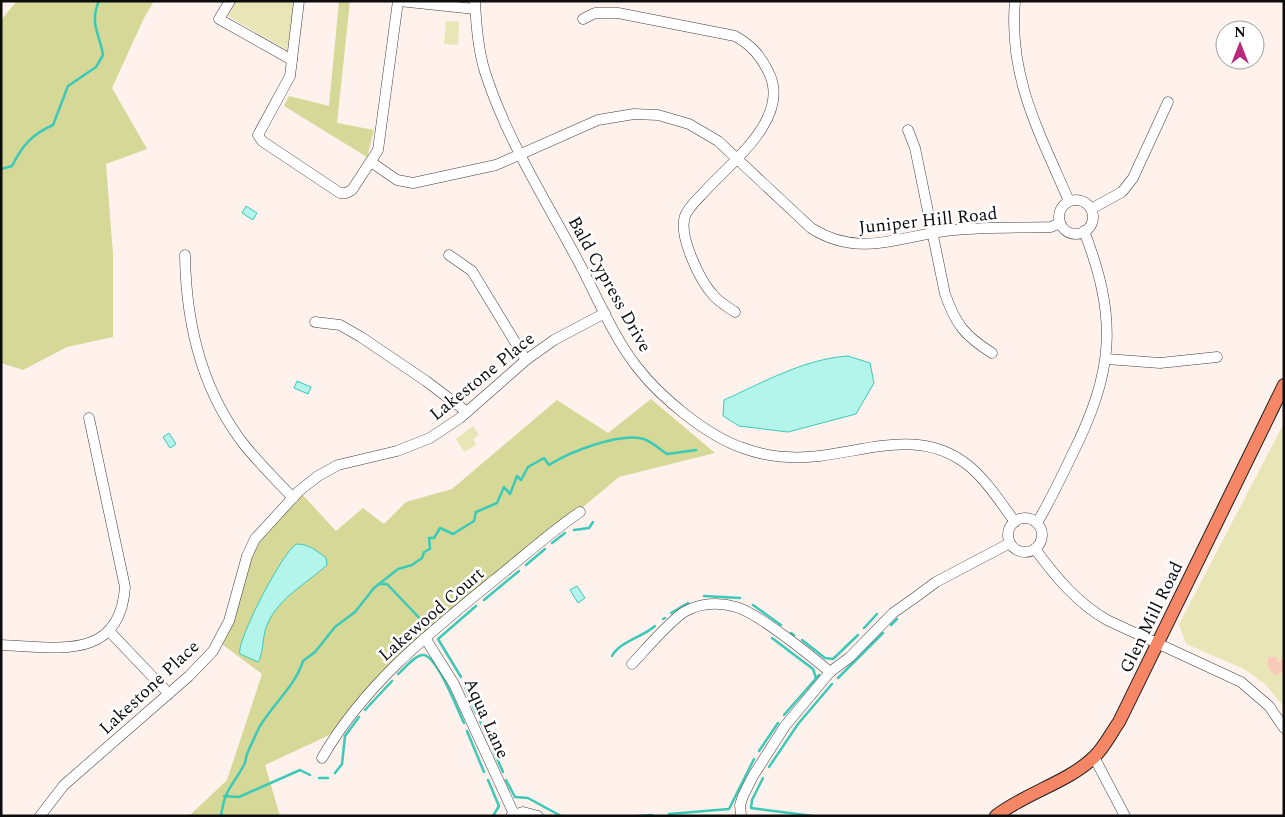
<svg xmlns="http://www.w3.org/2000/svg" width="1285" height="817" viewBox="0 0 1285 817" font-family="Spectral,serif">
	<style>
		.green { fill: #e8e6b7 }
		.forest { fill: #d6d897 }
		.sand { fill: #f9caba }
		.water { fill: #b3f4eb; stroke: #3bc9b8 }
		.lines { fill: none; stroke-linecap: round; stroke-linejoin: round }
		.stream { stroke: #3bc9b8; stroke-width: 2.5 }
		.minor-casing { stroke: #3f3f3f; stroke-width: 11 }
		.major-casing { stroke: #1d1d1d; stroke-width: 14 }
		.minor { stroke: #fff; stroke-width: 10 }
		.major { stroke: #f58766; stroke-width: 12 }
		.labels { text-anchor: middle; stroke-width: 5; stroke-linejoin: round; paint-order: stroke }
		.street-label { font-size: 18px; fill: #0c0c0c; stroke: #fff }
	</style>
	<rect width="100%" height="100%" fill="#fff1ec"/>
	<g class="green">
		<path d="M236 1H295L287 50 228 16Z"/>
		<path d="M446 21 459 22 458 45 444 44Z"/>
		<path d="M1284 423V707L1265 684 1244 669 1186 644 1179 624Z"/>
		<path d="M473 426 479 435 473 439 476 445 464 452 456 439Z"/>
	</g>
	<g class="forest">
		<path d="M17 1H154L144 18 112 88 147 149 106 164 113 254V337L67 347 23 370 1 363V20Z"/>
		<path d="M339 1H350L337 123 374 130 367 157 284 106 289 96 329 106Z"/>
		<path d="M651 399 715 453 619 477 425 638 338 731 265 765 280 816H189L227 780 262 674 219 642 247 556 299 491 336 531 363 508 384 524 406 502 452 489 557 400 608 433Z"/>
	</g>
	<path class="sand" d="M1268 657H1277L1279 662 1284 658V677L1281 671 1277 675 1273 674 1267 665Z"/>
	<g class="water">
		<path d="M246 206 257 213 253 220 242 213Z"/>
		<path d="M848 356 870 363 874 383 856 414 788 432 739 426 723 416 724 400C764 382 804 359 848 356Z"/>
		<path d="M297 381 311 387 308 394 294 388Z"/>
		<path d="M169 433 176 444 170 448 163 437Z"/>
		<path d="M297 544C309 544 317 551 326 558L327 565C306 584 278 598 267 625 262 636 264 653 258 662L240 654C235 643 285 547 297 544Z"/>
		<path d="M577 586 585 598 578 603 570 590Z"/>
	</g>
	<g class="lines">
		<g class="stream">
			<path d="M1 169 12 166C22 146 32 134 53 125L68 86 96 67 103 55C100 35 89 23 99 1"/>
			<path d="M574 530 589 528 593 522"/>
			<path d="M552 543 565 533"/>
			<path d="M526 565 545 549"/>
			<path d="M379 584H387L427 626"/>
			<path d="M704 596 740 598"/>
			<path d="M484 600 519 571"/>
			<path d="M753 605 781 625"/>
			<path d="M671 613 688 603"/>
			<path d="M663 619 665 618"/>
			<path d="M891 625 897 619"/>
			<path d="M864 628 877 614"/>
			<path d="M791 633 794 635"/>
			<path d="M772 638 813 669 816 678"/>
			<path d="M802 640 825 658 833 659 858 635"/>
			<path d="M612 656C619 642 643 637 655 626"/>
			<path d="M398 674C404 669 415 655 423 655 437 655 458 711 464 723"/>
			<path d="M461 677 438 639 476 606"/>
			<path d="M838 678 883 633"/>
			<path d="M465 687 476 713"/>
			<path d="M365 710 392 681"/>
			<path d="M784 715 819 675"/>
			<path d="M480 721 488 738"/>
			<path d="M467 731 484 772"/>
			<path d="M493 750 503 772"/>
			<path d="M759 751 778 723"/>
			<path d="M769 767 798 724 832 684"/>
			<path d="M335 773 342 764 345 736 359 717"/>
			<path d="M319 778H328"/>
			<path d="M763 778 752 800 751 808 813 816"/>
			<path d="M488 780 499 806 493 816"/>
			<path d="M506 780 515 797 528 798 561 816"/>
			<path d="M224 796 239 797 300 770 310 775"/>
			<path d="M669 814 729 809 754 759"/>
			<path d="M221 816C225 788 232 787 244 765 246 761 246 757 247 754 251 745 256 734 260 726 274 703 295 686 303 661L315 652 335 627 355 612 374 588 398 569 412 565 422 558 424 552 430 549 429 538H434L440 528 453 534 474 521 476 512 497 503 504 487 510 494 517 476 521 480 528 467 544 458 549 465C569 452 620 432 644 439 652 442 661 450 667 454L696 450"/>
			<path d="M638 816 652 815"/>
		</g>
		<g class="minor-casing">
			<g id="minor">
				<path d="M230 1 219 19 292 60"/>
				<path d="M299 1 290 76 258 135 262 141 340 193H346L352 190 378 150 398 1"/>
				<path d="M399 1 475 9"/>
				<path d="M475 1C476 24 478 50 485 72 506 138 545 199 577 259 596 294 612 335 637 367 660 397 707 436 743 448 767 457 794 459 819 456 871 450 923 428 969 466 987 481 1001 503 1015 522"/>
				<path d="M1015 1C1008 77 1040 134 1069 201"/>
				<path d="M583 19 595 13H618L735 36C751 45 760 55 768 71 792 116 734 160 706 190 699 198 689 206 685 216 678 236 700 281 714 296 719 302 728 307 735 312"/>
				<path d="M908 130 915 148 945 294C956 325 965 336 992 353"/>
				<path d="M371 162 397 180 413 183 496 165 598 120 634 114 658 115 689 124 718 141 811 228C861 260 903 234 955 230 987 227 1019 228 1051 227L1060 223"/>
				<circle cx="1076" cy="217" r="17"/>
				<path d="M1091 209 1122 192 1133 178 1168 102"/>
				<path d="M185 255C186 325 202 392 246 447 261 465 277 481 293 498"/>
				<path d="M449 255 472 271 526 360"/>
				<path d="M315 322 340 325 361 337 426 381 467 412"/>
				<path d="M1107 359 1160 363 1217 357"/>
				<circle cx="1025" cy="535" r="17"/>
				<path d="M1037 523C1050 501 1061 478 1072 455 1114 371 1118 319 1084 231"/>
				<path d="M1035 549C1055 576 1077 603 1107 620L1241 682 1269 706 1284 728"/>
				<path d="M110 632 169 694"/>
				<path d="M425 638 454 684 514 814"/>
				<path d="M1 645C56 647 120 662 125 587L89 418"/>
				<path d="M632 664C647 648 667 624 684 612 700 603 719 602 736 607 758 613 811 656 830 672"/>
				<path d="M1094 757 1125 816"/>
				<path d="M322 758C364 685 428 634 493 581 522 558 549 533 580 512"/>
				<path d="M741 815 740 805 743 796 753 776 785 726 830 672 850 657 893 613 913 599 936 582 1010 543"/>
				<path d="M40 816 64 785 189 676 213 651 229 621 247 556 255 539 299 491 318 476 338 465 397 451 430 438 460 418 526 360 554 340 605 313"/>
				<path d="M511 816 523 812 538 816"/>
			</g>
		</g>
		<g class="major-casing">
			<path id="major" d="M996 816C1025 793 1069 782 1094 757 1104 748 1111 733 1119 722L1284 385"/>
		</g>
		<use href="#minor" class="minor"/>
		<use href="#major" class="major"/>
	</g>
	<g class="labels">
		<g class="street-label">
			<text transform="translate(928 220) rotate(-6)" y="6">Juniper Hill Road</text>
			<text transform="translate(610 284) rotate(61)" y="6">Bald Cypress Drive</text>
			<text transform="translate(482 376) rotate(-39)" y="6">Lakestone Place</text>
			<text transform="translate(431 614) rotate(-41)" y="6">Lakewood Court</text>
			<text transform="translate(1151 617) rotate(-64)" y="6">Glen Mill Road</text>
			<text transform="translate(149 687) rotate(-43)" y="6">Lakestone Place</text>
			<text transform="translate(487 718) rotate(66)" y="6">Aqua Lane</text>
		</g>
	</g>
	<rect width="1285" height="817" fill="none" stroke="#0c0c0c" stroke-width="5"/>
	<g transform="translate(1240 45)"><circle r="24" fill="#ffffff" stroke="#9e9e9e"/>
	<path d="M0-4L9 19L0 12L-9 19Z" fill="#b9287b"/>
	<text y="-8" font-size="14" font-weight="bold" text-anchor="middle" fill="#0c0c0c">N</text>
	</g>
</svg>
